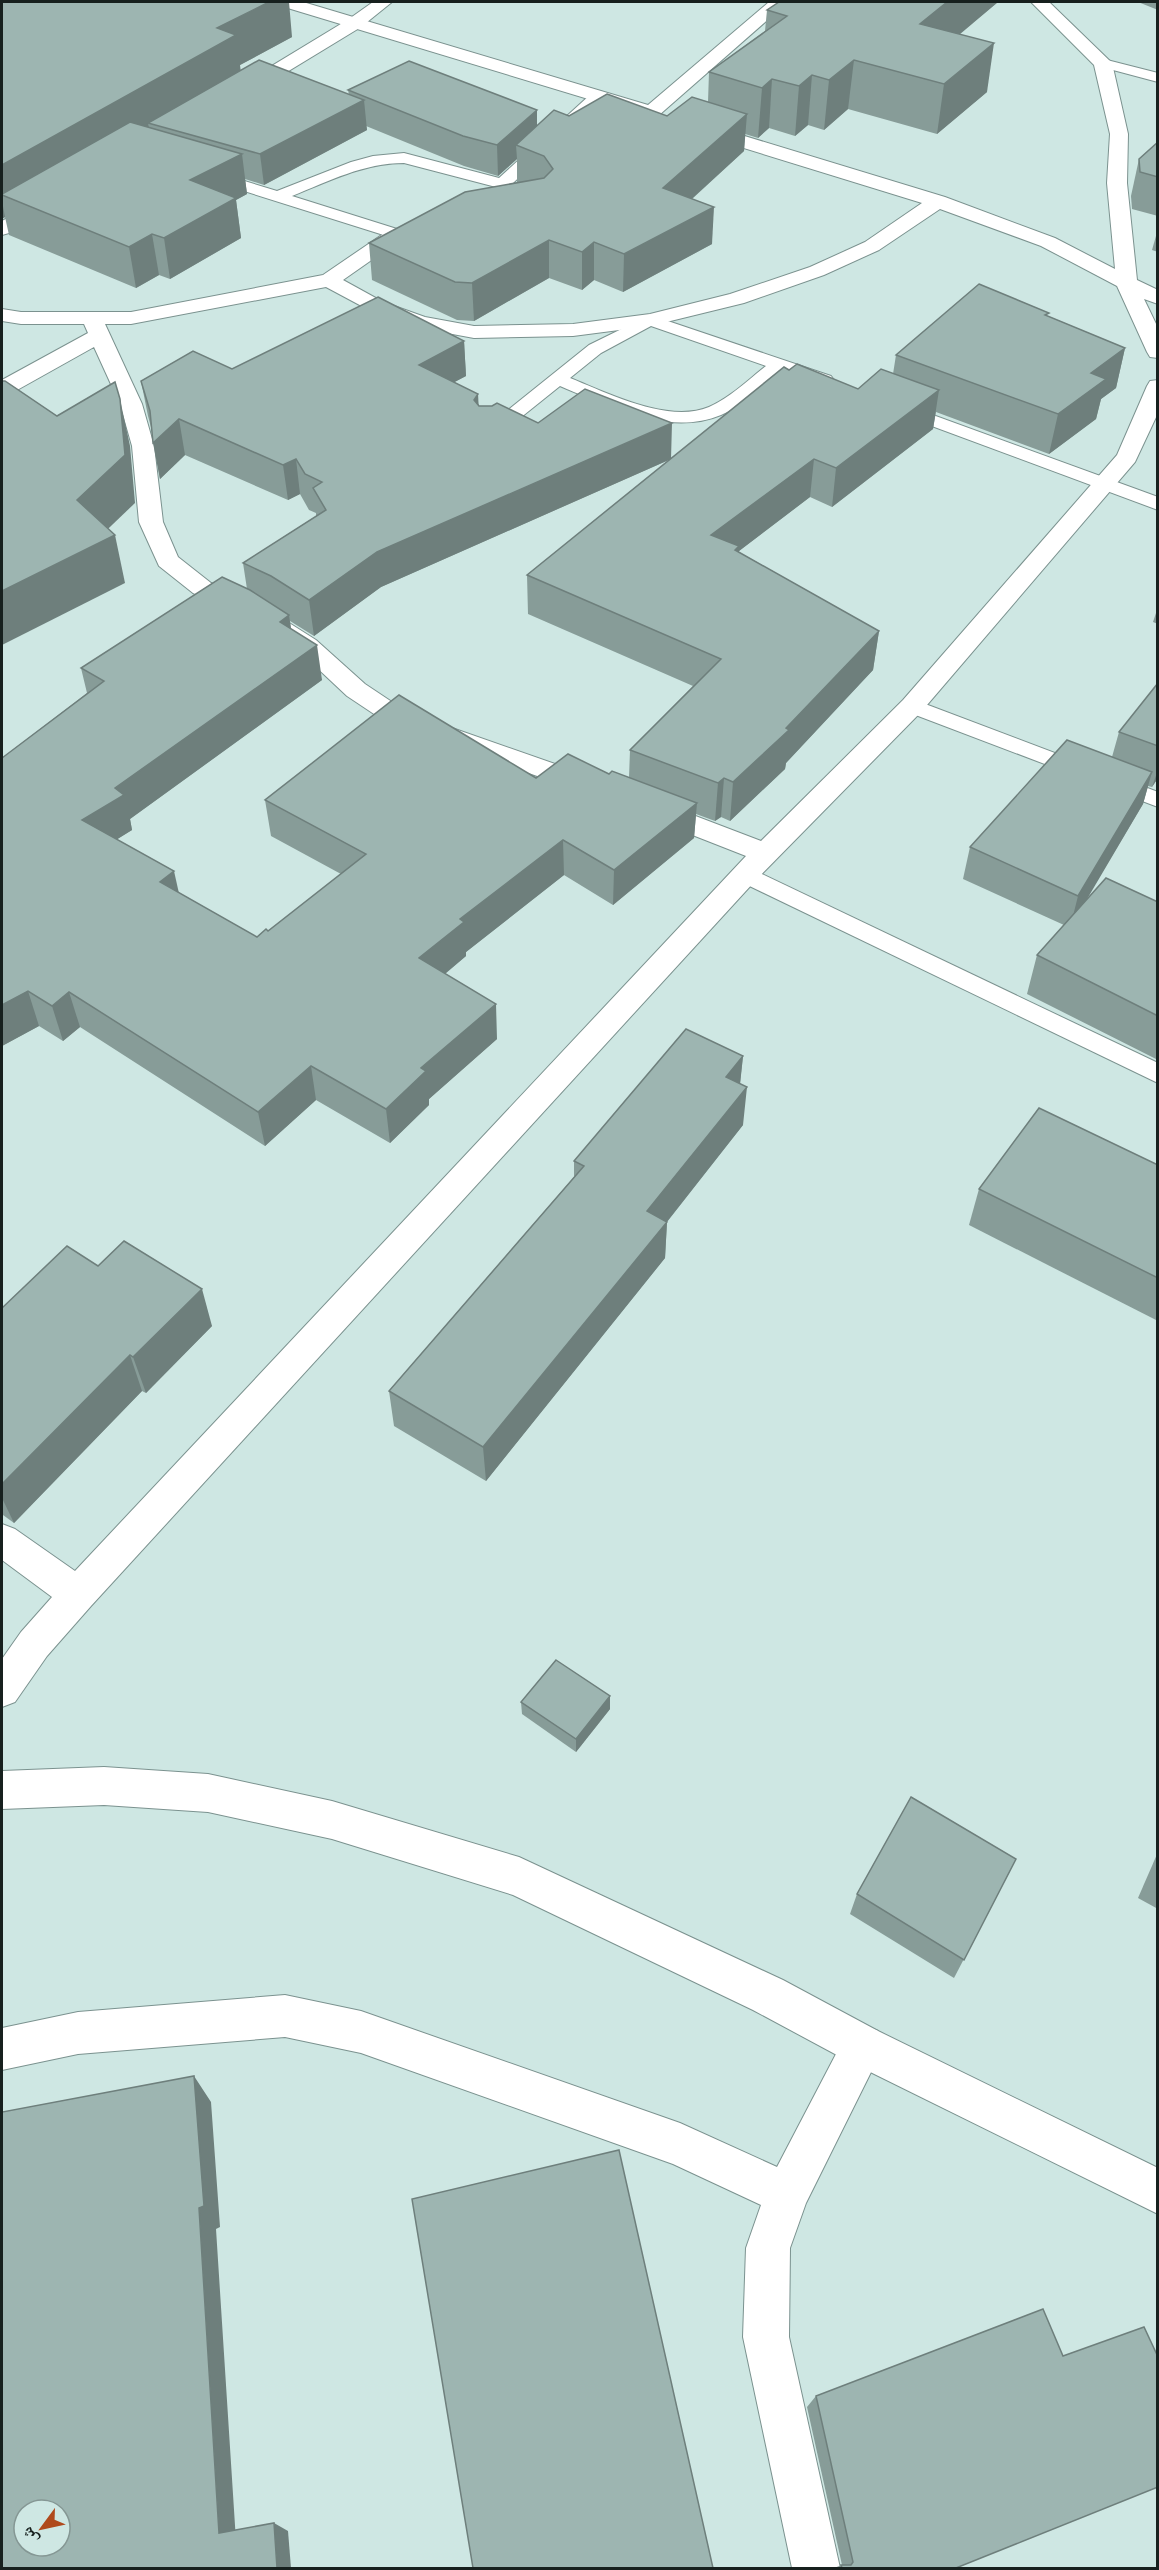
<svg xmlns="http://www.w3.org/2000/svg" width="1159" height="2570" viewBox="0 0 1159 2570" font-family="'Exo 2','Noto Naskh Arabic',sans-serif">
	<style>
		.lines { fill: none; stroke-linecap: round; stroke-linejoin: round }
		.lane-casing { stroke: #7b928f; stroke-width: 2 }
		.street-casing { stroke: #7b928f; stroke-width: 2 }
		.secondary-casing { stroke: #7b928f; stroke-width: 2 }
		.lane { fill: #fff; fill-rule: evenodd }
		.street { fill: #fff; fill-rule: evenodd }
		.secondary { fill: #fff; fill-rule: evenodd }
		.wall { fill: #879c98 }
		.shaded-wall { fill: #6e7f7c }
		.building { fill: #9db5b1; stroke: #6e7f7c; stroke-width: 1.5; fill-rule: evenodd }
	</style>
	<rect width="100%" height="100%" fill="#cee7e3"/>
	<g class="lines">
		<g class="lane-casing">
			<g id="lane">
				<path d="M1103 59 1158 73V82L1098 66 1096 63Z"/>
				<path d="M596 93 603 97 601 100 513 183 544 195 546 198 544 201H532L496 187 404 163C364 163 329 181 292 196L397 229 422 225 428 227 430 230 428 233C416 236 402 240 390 237L206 179 204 176 212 171 277 191 351 162 373 156 404 153 499 178 591 94Z"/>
				<path d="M650 315 831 376 834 380 831 384 825 385 781 371C762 386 743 406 721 415 668 437 608 406 560 386L494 439H482L479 435 482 431 589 345ZM651 326 766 366C748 380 730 398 709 407 668 424 608 393 570 378L601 353Z"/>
				<path d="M900 403 1158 497V510L894 412 891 408 894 404Z"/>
				<path d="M912 699 1158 792V807L905 711 901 706 905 701Z"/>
				<path d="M745 866 1158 1063V1083L737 880 734 874 737 868Z"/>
			</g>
		</g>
		<g class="street-casing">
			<g id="street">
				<path d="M278 2H303L648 105 769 2H788L658 116 651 118 281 6Z"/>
				<path d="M1031 2H1049L1112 63 1128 134 1127 183 1137 280 1158 290V304L1144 299 1158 328V358L1150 357 1147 352 1117 286 1041 246 940 209 879 250 824 275 744 303 650 326 573 336 474 338 420 328 369 310 326 287 131 324H105L142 404 154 446 163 522 178 557 211 583 275 614 316 640 365 684 395 704 435 722 598 779 602 785 598 791 589 794 580 791 417 734 377 716 347 696 298 650 257 624 193 593 159 566 139 522 132 446 120 404 94 347 10 394 2 395V380L88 333 84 324H21L2 321V309L21 312H131L323 275 389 230H403L406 234 403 238 343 280 383 302 425 317 474 326 573 324 650 314 730 294 810 267 865 242 922 203 695 133 693 129 695 125 702 123 945 197 1055 238 1115 269 1107 183 1110 134 1094 65Z"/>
				<path d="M1158 380V413L1135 462 921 712 755 881 91 1606 47 1656 15 1702 2 1707V1659L21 1632 52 1597 2 1560V1524L15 1529 75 1571 746 856 644 816 640 810 644 804 654 801 664 804 761 841 903 700 1117 455 1147 386 1150 381Z"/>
				<path d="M285 1995 361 2011 680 2123 777 2167 848 2031 863 2025 878 2031 884 2046 806 2203 790 2248 789 2337 840 2568H792L743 2337 746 2248 761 2205 673 2164 361 2053 285 2037 78 2054 2 2070V2028L78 2012Z"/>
			</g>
		</g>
		<g class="secondary-casing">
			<g id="secondary">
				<path d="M373 2H392L361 27 249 95H237L234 91 237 87 349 19Z"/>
				<path d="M45 198 52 200 55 204 52 208 9 233 2 235V221Z"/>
				<path d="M104 1767 208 1774 332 1801 519 1857 783 1980 878 2031 1158 2168V2214L848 2061 753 2010 513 1895 332 1839 208 1812 104 1805 2 1809V1771Z"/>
			</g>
		</g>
		<use href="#lane" class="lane"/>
		<use href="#street" class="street"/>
		<use href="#secondary" class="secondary"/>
	</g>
	<g class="wall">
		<path d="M2 2 292 37 240 65V70L349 95 348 90 537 126 569 116H667L708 102 709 72 765 31 767 10 779 2H998L959 34 987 92 937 134 848 109 824 130 808 125 795 136 769 128 758 138 745 134 744 151 692 199 712 244 623 292 594 280 582 290 549 278 474 321 457 320 372 280 369 243 518 183 517 182V159L498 176 464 166 366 126 367 130 264 185 245 179 247 194 236 200 241 238 170 279 159 275 136 288 9 235 5 217 2 219Z"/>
		<path d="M1138 2H1158V10Z"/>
		<path d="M1158 142V216L1132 209 1131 196 1139 159Z"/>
		<path d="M1158 229V252L1152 250Z"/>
		<path d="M1048 316 1125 348 1116 388 1101 399 1096 419 1049 454 936 412 933 429 832 507 810 497 739 551V552L879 631 873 670 786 763 785 769 730 821 721 817 715 821 696 814 694 838 613 905 564 875 466 952V956L445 974 497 1039 429 1099V1105L390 1143 316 1100 265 1146 80 1027 63 1041 39 1026 2 1046V758L87 693 81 668 247 589 243 563 316 516V513L309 510 300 494 288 500 185 455 160 479 152 431 148 416 141 381 464 341 466 376 454 382 479 406 538 423 671 459 381 587 314 636 290 621 291 629 322 680 130 819 132 830 117 839 178 892 257 937 268 931 341 874 271 836 265 800 536 778 609 774 629 778 630 750 693 686 528 614 527 575 789 370 858 389 893 374 896 355Z"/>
		<path d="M1158 607V624L1153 622Z"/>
		<path d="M1158 683V778L1152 787 1148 786 1143 804 1085 901 1158 902V1060L1027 994 1037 955 1064 925 963 879 970 847 1112 757 1119 732Z"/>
		<path d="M743 1056 740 1083 743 1125 667 1222 665 1258 486 1481 394 1426 389 1391 574 1177V1161Z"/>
		<path d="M1158 1165V1321L969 1225 979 1189Z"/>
		<path d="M98 1266 212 1326 146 1393 142 1391 14 1523 3 1515 2 1517V1308Z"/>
		<path d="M521 1702 610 1709 576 1752 522 1714Z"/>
		<path d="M1158 1852V1909L1138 1898Z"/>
		<path d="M1016 1859 954 1978 850 1914 857 1894Z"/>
		<path d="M816 2396 956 2568H834L842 2565 807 2407Z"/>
	</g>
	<g class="shaded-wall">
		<path d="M269 2H289L292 37 240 65 242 81 148 123 150 134 2 195V165L217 28Z"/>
		<path d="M947 2H998L914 73 920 24Z"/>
		<path d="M994 43 987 92 937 134 944 84Z"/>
		<path d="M854 60 848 109 824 130 829 80Z"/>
		<path d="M812 75 808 125 795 136 799 86Z"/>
		<path d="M772 79 769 128 758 138 762 88Z"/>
		<path d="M364 100 367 130 264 185 260 154Z"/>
		<path d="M537 110V140L516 145 517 159 498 176 497 145Z"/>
		<path d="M747 114 744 151 662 226 663 188Z"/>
		<path d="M242 154 247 194 236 200 241 238 170 279 164 238 190 180Z"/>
		<path d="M2 201 5 217 2 219Z"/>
		<path d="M714 207 712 244 623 292 624 254Z"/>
		<path d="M152 234 159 275 136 288 129 247Z"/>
		<path d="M549 240V278L474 321 472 283Z"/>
		<path d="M594 242V280L582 290V252Z"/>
		<path d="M464 341 466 376 421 400 419 365Z"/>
		<path d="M1125 348 1116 388 1101 399 1096 419 1049 454 1058 414 1091 373Z"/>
		<path d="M939 390 933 429 832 507 836 468Z"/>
		<path d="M478 394 480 429 474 400Z"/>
		<path d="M120 399 130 446 135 503 88 548 77 500Z"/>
		<path d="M179 419 185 455 160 479 153 443Z"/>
		<path d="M672 423 671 459 381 587 314 636 309 600 377 552Z"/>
		<path d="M296 459 300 494 288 500 283 465Z"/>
		<path d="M814 459 810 497 739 551 736 585 711 535Z"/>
		<path d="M115 535 125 583 2 645V591Z"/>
		<path d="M289 615 294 650 280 622Z"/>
		<path d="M879 631 873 670 786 763 785 769 730 821 733 782Z"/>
		<path d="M317 645 322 680 130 819 132 830 92 855 82 820 115 788Z"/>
		<path d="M1158 770V778L1152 787Z"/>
		<path d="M1152 772 1143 804 1070 928 1078 896Z"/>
		<path d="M724 778 721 817 715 821 718 783Z"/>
		<path d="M697 803 694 838 613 905 614 870Z"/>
		<path d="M563 840 564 875 466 952V956L422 993 419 958 460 919Z"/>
		<path d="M174 871 182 907 160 882Z"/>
		<path d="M28 991 39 1026 2 1046V1005Z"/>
		<path d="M69 992 80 1027 63 1041 52 1006Z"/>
		<path d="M496 1004 497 1039 429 1099V1105L390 1143 386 1109 421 1068Z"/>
		<path d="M743 1056 739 1094 726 1077Z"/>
		<path d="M311 1066 316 1100 265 1146 258 1112Z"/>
		<path d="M747 1087 743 1125 662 1228 667 1222 665 1258 486 1481 483 1447 647 1211Z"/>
		<path d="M202 1289 212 1326 146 1393 133 1357Z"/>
		<path d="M130 1355 142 1391 14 1523 2 1498V1484Z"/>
		<path d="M610 1696V1709L576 1752V1739Z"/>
		<path d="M194 2076 211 2102 220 2227 216 2229 236 2541 219 2533 199 2208Z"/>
		<path d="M274 2523 288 2531 291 2568H277Z"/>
	</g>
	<g class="building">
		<path d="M2 2H269L217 28 236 35 2 165Z"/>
		<path d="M779 2H947L920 24 994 43 944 84 854 60 829 80 812 75 799 86 772 79 762 88 709 72 787 16 767 10Z"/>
		<path d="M259 60 364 100 260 154 148 123Z"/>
		<path d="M409 61 537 110 497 145 463 136 348 90Z"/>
		<path d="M607 94 667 116 692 97 747 114 663 188 714 207 624 254 594 242 582 252 549 240 472 283 455 282 369 243 465 192 544 178 553 169 544 156 516 145 554 110 569 116Z"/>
		<path d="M130 122 242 154 190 180 236 198 164 238 152 234 129 247 2 195V194Z"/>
		<path d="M1158 142V177L1140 172 1139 159Z"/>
		<path d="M979 284 1049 313 1045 315 1125 348 1091 373 1106 379 1058 414 896 355Z"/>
		<path d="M378 297 464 341 419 365 478 394 474 400 479 406H492L497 403 538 423 585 389 672 423 377 552 309 600 271 576 243 563 326 510 313 488 322 482 305 474 296 459 283 465 179 419 153 443 150 411 141 381 193 351 232 369Z"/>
		<path d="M797 364 858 389 881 369 939 390 836 468 814 459 711 535 739 546 735 550 879 631 786 728 789 730 733 782 724 778 718 783 630 750 721 659 527 575 784 367 789 370Z"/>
		<path d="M2 381H5L57 416 115 382 120 399 125 455 77 500 115 535 2 591Z"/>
		<path d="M222 577 250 590 289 615 280 622 317 645 115 788 124 795 82 820 174 871 160 882 257 937 266 929 268 931 366 854 265 800 399 695 536 778 568 754 609 774 612 771 697 803 614 870 563 840 460 919 464 922 419 958 496 1004 421 1068 426 1071 386 1109 311 1066 258 1112 69 992 52 1006 28 991 2 1005V758L104 681 81 668Z"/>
		<path d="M1158 683V746L1119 732Z"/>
		<path d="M1067 740 1152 772 1078 896 970 847Z"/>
		<path d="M1106 878 1158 902V1016L1037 955Z"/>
		<path d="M686 1029 743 1056 726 1077 747 1087 647 1211 667 1222 483 1447 389 1391 584 1166 574 1161Z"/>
		<path d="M1039 1108 1158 1165V1278L979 1189Z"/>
		<path d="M124 1241 202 1289 133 1357 130 1355 2 1484V1308L67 1246 98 1266Z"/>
		<path d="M556 1660 610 1696 576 1739 521 1702Z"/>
		<path d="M911 1797 1016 1859 964 1960 857 1894Z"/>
		<path d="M194 2076 204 2206 199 2208 219 2533 274 2523 277 2568H2V2112ZM24 2510H60V2546H24Z"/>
		<path d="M619 2150 713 2568H473L412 2199Z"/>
		<path d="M1043 2309 1063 2356 1144 2327 1158 2357V2487L956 2568H842L841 2565H851L853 2562 816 2396Z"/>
	</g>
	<rect width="1159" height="2570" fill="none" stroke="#17201e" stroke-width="6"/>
	<g transform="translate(42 2528) rotate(237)"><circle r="28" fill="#cee7e3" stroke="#859794" stroke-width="1.5"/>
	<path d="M0-4.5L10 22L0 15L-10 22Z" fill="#af4a1c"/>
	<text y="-9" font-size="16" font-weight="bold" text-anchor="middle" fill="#17201e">ش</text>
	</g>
</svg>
